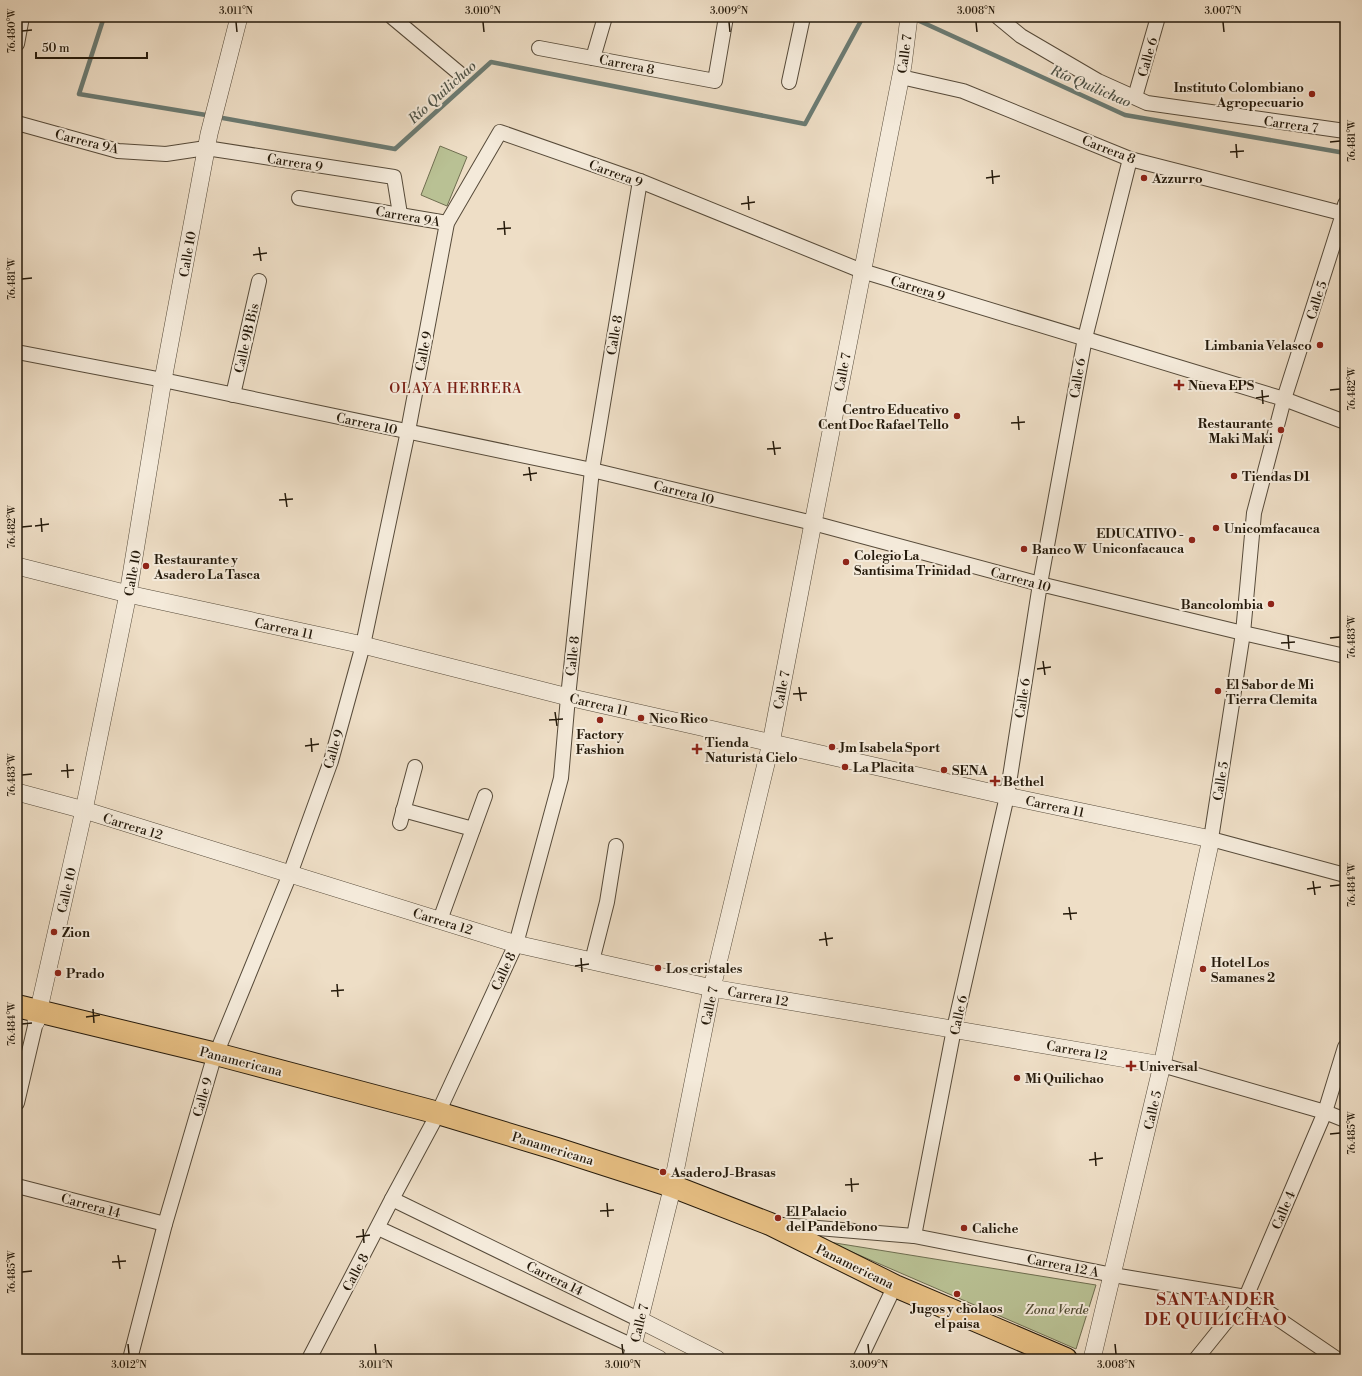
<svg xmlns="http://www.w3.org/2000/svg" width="1362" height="1376" viewBox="0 0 1362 1376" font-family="'Libre Bodoni',serif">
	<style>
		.green { fill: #b9c194; stroke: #6f6e50 }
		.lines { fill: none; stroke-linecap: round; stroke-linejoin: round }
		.stream { stroke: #6b7b73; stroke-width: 4.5 }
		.minor-casing { stroke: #574b3a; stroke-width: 16 }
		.tertiary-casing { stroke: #574b3a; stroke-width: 18 }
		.primary-casing { stroke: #251a0b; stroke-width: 24 }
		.minor { stroke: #f4eada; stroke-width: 14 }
		.tertiary { stroke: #f4eada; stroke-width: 17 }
		.primary { stroke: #e7bf83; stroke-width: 22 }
		.ticks { fill: none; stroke: #251a0b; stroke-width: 1.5 }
		.poi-dot { fill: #8f2418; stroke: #f4eada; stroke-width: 1.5 }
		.labels { text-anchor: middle; stroke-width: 4; stroke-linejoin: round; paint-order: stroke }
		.street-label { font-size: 13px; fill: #251a0b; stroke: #f4eada }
		.poi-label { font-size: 13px; font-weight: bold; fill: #251a0b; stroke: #f4eada; text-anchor: start }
		.park-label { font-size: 13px; font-style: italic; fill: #514c34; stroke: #f4eada }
		.water-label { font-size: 14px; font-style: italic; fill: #4e5348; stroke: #f4eada }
		.neighbourhood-label { font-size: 14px; letter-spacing: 1px; fill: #7a1f14; stroke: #f4eada }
		.district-label { font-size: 17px; font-weight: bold; letter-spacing: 1px; fill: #7a1f14; stroke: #f4eada }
		.neatline { fill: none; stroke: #251a0b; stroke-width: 1.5 }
		.ticks-label { font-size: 10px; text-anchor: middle; fill: #251a0b }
	</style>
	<rect width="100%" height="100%" fill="#eedec6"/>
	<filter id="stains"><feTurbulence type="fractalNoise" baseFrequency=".005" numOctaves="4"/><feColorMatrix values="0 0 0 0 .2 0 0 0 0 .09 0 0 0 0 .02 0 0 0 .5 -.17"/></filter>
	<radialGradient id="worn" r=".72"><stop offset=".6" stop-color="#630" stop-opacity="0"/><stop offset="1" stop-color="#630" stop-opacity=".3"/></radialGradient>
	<g class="green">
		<path d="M440 146 467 157 447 206 421 195Z"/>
		<path d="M829 1242 1096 1285 1076 1349Z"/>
	</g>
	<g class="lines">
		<g class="stream">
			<path d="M104 17 79 94 206 115 395 149 491 62 805 124 863 17"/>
			<path d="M913 18 1125 115 1345 153"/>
		</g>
		<g class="minor-casing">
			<g id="minor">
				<path d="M392 17 459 73"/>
				<path d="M998 17 1021 36 1098 81 1147 103 1345 131"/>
				<path d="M17 44 22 17"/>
				<path d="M539 48 715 81 726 17"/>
				<path d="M593 58 605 17"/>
				<path d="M901 77 963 91 1130 159 1345 214"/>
				<path d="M789 82 803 17"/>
				<path d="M1135 97 1158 17"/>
				<path d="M17 123 118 151 166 154 206 148 394 177 400 214"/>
				<path d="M299 198 447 223"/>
				<path d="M1345 204 1343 214 1284 399 1254 513 1243 633 1211 839 1345 875"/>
				<path d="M17 352 163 380 592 470 813 523 1040 584 1243 633 1345 656"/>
				<path d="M233 395 259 281"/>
				<path d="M403 810 473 829"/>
				<path d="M400 823 415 767"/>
				<path d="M440 920 485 796"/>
				<path d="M592 961 607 902 616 846"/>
				<path d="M1162 1065 1325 1112 1345 1120"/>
				<path d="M17 1103 36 1022"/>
				<path d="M438 1113 516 944 561 778 568 697 592 470 640 181"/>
				<path d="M17 1186 165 1224"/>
				<path d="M392 1199 640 1320"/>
				<path d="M782 1225 914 1236 1113 1275 1246 1297 1337 1359"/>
				<path d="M378 1228 633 1346 630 1359"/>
				<path d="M914 1236 954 1029 1007 796 1040 584 1085 338 1130 159"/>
				<path d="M130 1359 165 1224 212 1064 290 874 331 761 363 645 408 431 447 223 500 132 640 181 862 271 1284 399 1345 422"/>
				<path d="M309 1359 392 1199 434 1121"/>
				<path d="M860 1359 890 1296"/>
				<path d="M1196 1359 1246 1297 1325 1112 1345 1047"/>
			</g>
		</g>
		<g class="tertiary-casing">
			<g id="tertiary">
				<path d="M17 566 128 594 363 645 568 697 1007 796 1211 839 1162 1065 1092 1359"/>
				<path d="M17 792 84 810 516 944 712 988 1162 1065"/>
				<path d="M36 1022 84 810 128 594 163 380 209 134 239 17"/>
				<path d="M640 1320 717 1359"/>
				<path d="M659 1359 633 1346 670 1197 712 988 771 743 813 523 903 65 909 17"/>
			</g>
		</g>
		<g class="primary-casing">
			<path id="primary" d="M17 1006 216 1054 438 1113 557 1149 672 1186 770 1224 895 1286 1066 1359"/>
		</g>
		<use href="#minor" class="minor"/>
		<use href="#tertiary" class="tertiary"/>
		<use href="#primary" class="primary"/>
	</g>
	<path class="ticks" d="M236 22 237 32M483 22 484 32M729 22 730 32M976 22 977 32M1223 22 1224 32M22 31 32 30M1330 142 1340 141M1236 144 1237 158M1230 152 1244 151M992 170 993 184M986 178 1000 176M748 196 749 210M741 204 755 202M504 221 505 235M497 229 511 228M259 247 261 261M253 255 267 253M22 279 32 278M1262 390 1263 404M1330 390 1340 389M1256 398 1269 396M1018 416 1019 430M1011 423 1025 422M773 441 775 455M767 449 781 448M529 467 531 481M523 475 537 473M285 493 287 507M279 500 293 499M41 518 42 532M35 526 49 524M22 527 32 526M1288 635 1289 649M1330 638 1340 637M1281 643 1295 642M1043 661 1045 675M1037 669 1051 667M799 687 801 701M793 694 807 693M555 712 557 726M549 720 563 719M311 738 312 752M305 746 319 744M67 764 68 778M61 771 74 770M22 775 32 774M1313 881 1315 895M1330 886 1340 885M1307 889 1321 887M1069 907 1071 920M1063 914 1077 913M825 932 827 946M819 940 833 938M581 958 582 972M575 966 589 964M337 984 338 997M331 991 344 990M93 1009 94 1023M86 1017 100 1015M22 1024 32 1023M1330 1134 1340 1133M1095 1152 1096 1166M1089 1160 1103 1158M851 1178 852 1192M845 1185 859 1184M607 1203 608 1217M600 1211 614 1210M363 1229 364 1243M356 1237 370 1235M118 1255 120 1269M112 1262 126 1261M22 1272 32 1271M128 1344 129 1354M375 1344 376 1354M622 1344 623 1354M868 1344 869 1354M1115 1344 1116 1354"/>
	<g class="poi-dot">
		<circle cx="1312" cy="94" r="4"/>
		<circle cx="1144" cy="178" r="4"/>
		<circle cx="1320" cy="345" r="4"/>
		<path d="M1177 379h4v4h4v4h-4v4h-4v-4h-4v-4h4z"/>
		<circle cx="957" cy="416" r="4"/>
		<circle cx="1281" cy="430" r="4"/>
		<circle cx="1234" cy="476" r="4"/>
		<circle cx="1216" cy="528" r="4"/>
		<circle cx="1192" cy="540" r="4"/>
		<circle cx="1024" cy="549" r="4"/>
		<circle cx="846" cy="562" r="4"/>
		<circle cx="146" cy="566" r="4"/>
		<circle cx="1271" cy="604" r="4"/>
		<circle cx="1218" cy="691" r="4"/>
		<circle cx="641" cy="718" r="4"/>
		<circle cx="600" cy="720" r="4"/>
		<circle cx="832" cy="747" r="4"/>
		<path d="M695 743h4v4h4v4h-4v4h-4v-4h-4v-4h4z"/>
		<circle cx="845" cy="767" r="4"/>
		<circle cx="944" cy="770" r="4"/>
		<path d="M993 775h4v4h4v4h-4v4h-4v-4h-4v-4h4z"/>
		<circle cx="54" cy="932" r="4"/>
		<circle cx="658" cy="968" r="4"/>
		<circle cx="1203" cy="969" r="4"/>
		<circle cx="58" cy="973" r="4"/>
		<path d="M1129 1060h4v4h4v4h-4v4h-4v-4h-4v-4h4z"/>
		<circle cx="1017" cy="1078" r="4"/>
		<circle cx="663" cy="1172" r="4"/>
		<circle cx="778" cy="1218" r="4"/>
		<circle cx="964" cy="1228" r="4"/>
		<circle cx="957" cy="1294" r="4"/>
	</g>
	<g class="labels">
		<g class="street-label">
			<text transform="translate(904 54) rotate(-82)" y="5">Calle 7</text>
			<text transform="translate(1147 57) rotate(-74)" y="5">Calle 6</text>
			<text transform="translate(627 64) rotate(11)" y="5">Carrera 8</text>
			<text transform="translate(1291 124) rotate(8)" y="5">Carrera 7</text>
			<text transform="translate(87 141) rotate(14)" y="5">Carrera 9A</text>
			<text transform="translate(1109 149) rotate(21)" y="5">Carrera 8</text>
			<text transform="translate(295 162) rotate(9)" y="5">Carrera 9</text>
			<text transform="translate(616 173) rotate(20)" y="5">Carrera 9</text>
			<text transform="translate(408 216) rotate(10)" y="5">Carrera 9A</text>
			<text transform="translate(187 254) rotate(-80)" y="5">Calle 10</text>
			<text transform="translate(918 288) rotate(17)" y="5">Carrera 9</text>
			<text transform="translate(1316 300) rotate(-72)" y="5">Calle 5</text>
			<text transform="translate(614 335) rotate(-80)" y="5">Calle 8</text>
			<text transform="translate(246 338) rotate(-77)" y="5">Calle 9B Bis</text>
			<text transform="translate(423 351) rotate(-79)" y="5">Calle 9</text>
			<text transform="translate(842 372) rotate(-79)" y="5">Calle 7</text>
			<text transform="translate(1077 378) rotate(-80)" y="5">Calle 6</text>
			<text transform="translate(367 423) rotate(12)" y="5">Carrera 10</text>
			<text transform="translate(684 492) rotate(14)" y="5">Carrera 10</text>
			<text transform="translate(132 573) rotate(-80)" y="5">Calle 10</text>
			<text transform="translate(1021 579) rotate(15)" y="5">Carrera 10</text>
			<text transform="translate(284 628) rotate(12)" y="5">Carrera 11</text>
			<text transform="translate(572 656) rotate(-84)" y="5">Calle 8</text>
			<text transform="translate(781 690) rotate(-79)" y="5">Calle 7</text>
			<text transform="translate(1022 698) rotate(-81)" y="5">Calle 6</text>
			<text transform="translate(599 704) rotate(13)" y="5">Carrera 11</text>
			<text transform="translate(333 749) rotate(-73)" y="5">Calle 9</text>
			<text transform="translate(1220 781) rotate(-81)" y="5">Calle 5</text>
			<text transform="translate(1055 806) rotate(12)" y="5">Carrera 11</text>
			<text transform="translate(133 826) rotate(17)" y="5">Carrera 12</text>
			<text transform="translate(66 890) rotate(-77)" y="5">Calle 10</text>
			<text transform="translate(443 921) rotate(17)" y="5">Carrera 12</text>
			<text transform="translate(503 971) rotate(-65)" y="5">Calle 8</text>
			<text transform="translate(758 996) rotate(10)" y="5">Carrera 12</text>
			<text transform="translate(709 1006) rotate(-78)" y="5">Calle 7</text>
			<text transform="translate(958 1015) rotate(-78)" y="5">Calle 6</text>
			<text transform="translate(1077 1050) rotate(10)" y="5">Carrera 12</text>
			<text transform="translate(241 1061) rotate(14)" y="5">Panamericana</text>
			<text transform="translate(202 1097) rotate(-74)" y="5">Calle 9</text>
			<text transform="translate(1152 1110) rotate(-77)" y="5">Calle 5</text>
			<text transform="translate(553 1148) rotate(17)" y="5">Panamericana</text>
			<text transform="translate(91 1205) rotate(15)" y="5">Carrera 14</text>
			<text transform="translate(1283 1210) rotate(-67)" y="5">Calle 4</text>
			<text transform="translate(1063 1265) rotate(11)" y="5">Carrera 12 A</text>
			<text transform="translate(855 1266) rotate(26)" y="5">Panamericana</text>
			<text transform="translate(355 1272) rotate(-62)" y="5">Calle 8</text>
			<text transform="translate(555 1278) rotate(26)" y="5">Carrera 14</text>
			<text transform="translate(639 1323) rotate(-76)" y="5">Calle 7</text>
		</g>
		<g class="poi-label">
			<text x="1304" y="92" text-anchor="end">Instituto Colombiano<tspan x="1304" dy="15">Agropecuario</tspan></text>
			<text x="1152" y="183">Azzurro</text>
			<text x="1312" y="350" text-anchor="end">Limbania Velasco</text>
			<text x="1188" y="390">Nueva EPS</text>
			<text x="949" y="414" text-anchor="end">Centro Educativo<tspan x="949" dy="15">Cent Doc Rafael Tello</tspan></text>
			<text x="1273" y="428" text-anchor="end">Restaurante<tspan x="1273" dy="15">Maki Maki</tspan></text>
			<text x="1242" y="481">Tiendas D1</text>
			<text x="1224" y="533">Unicomfacauca</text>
			<text x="1184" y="538" text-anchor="end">EDUCATIVO -<tspan x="1184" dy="15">Uniconfacauca</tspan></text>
			<text x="1032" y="554">Banco W</text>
			<text x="854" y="560">Colegio La<tspan x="854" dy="15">Santisima Trinidad</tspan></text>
			<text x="154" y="564">Restaurante y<tspan x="154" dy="15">Asadero La Tasca</tspan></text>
			<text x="1263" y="609" text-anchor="end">Bancolombia</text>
			<text x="1226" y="689">El Sabor de Mi<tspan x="1226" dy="15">Tierra Clemita</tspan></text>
			<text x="649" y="723">Nico Rico</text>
			<text x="600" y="739" text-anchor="middle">Factory<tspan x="600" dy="15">Fashion</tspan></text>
			<text x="705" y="747">Tienda<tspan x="705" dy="15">Naturista Cielo</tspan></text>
			<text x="840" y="752">Jm Isabela Sport</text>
			<text x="853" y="772">La Placita</text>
			<text x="952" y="775">SENA</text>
			<text x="1003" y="786">Bethel</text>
			<text x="62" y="937">Zion</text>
			<text x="1211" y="967">Hotel Los<tspan x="1211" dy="15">Samanes 2</tspan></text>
			<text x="666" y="973">Los cristales</text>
			<text x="66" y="978">Prado</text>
			<text x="1139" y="1071">Universal</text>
			<text x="1025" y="1083">Mi Quilichao</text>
			<text x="671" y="1177">Asadero J-Brasas</text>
			<text x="786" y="1216">El Palacio<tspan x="786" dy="15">del Pandebono</tspan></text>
			<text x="972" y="1233">Caliche</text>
			<text x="957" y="1313" text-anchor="middle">Jugos y cholaos<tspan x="957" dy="15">el paisa</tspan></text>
		</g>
		<g class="park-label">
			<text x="1057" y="1314">Zona Verde</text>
		</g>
		<g class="water-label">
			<text transform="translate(1091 86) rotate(23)" y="5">Río Quilichao</text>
			<text transform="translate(442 92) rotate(-42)" y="5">Río Quilichao</text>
		</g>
		<g class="neighbourhood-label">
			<text x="456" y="393">OLAYA HERRERA</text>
		</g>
		<g class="district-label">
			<text x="1216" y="1305">SANTANDER<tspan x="1216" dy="20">DE QUILICHAO</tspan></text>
		</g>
	</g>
	<rect width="1362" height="1376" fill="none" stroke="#eedec6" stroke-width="44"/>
	<path d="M36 52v6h111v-6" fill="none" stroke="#251a0b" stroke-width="2"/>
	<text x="42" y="52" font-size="12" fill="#251a0b" stroke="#f4eada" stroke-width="3" paint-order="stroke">50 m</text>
	<rect x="22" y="22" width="1318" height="1332" class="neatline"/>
	<g class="ticks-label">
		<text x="236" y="14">3.011°N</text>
		<text x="483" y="14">3.010°N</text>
		<text x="729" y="14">3.009°N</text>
		<text x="976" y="14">3.008°N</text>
		<text x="1223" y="14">3.007°N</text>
		<text transform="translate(11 31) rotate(-90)" y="4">76.480°W</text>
		<text transform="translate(1351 141) rotate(-90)" y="4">76.481°W</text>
		<text transform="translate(11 279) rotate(-90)" y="4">76.481°W</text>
		<text transform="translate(1351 389) rotate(-90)" y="4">76.482°W</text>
		<text transform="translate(11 527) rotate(-90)" y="4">76.482°W</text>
		<text transform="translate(1351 637) rotate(-90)" y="4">76.483°W</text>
		<text transform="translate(11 775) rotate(-90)" y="4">76.483°W</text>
		<text transform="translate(1351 885) rotate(-90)" y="4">76.484°W</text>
		<text transform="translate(11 1024) rotate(-90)" y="4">76.484°W</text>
		<text transform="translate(1351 1133) rotate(-90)" y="4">76.485°W</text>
		<text transform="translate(11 1272) rotate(-90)" y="4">76.485°W</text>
		<text x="129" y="1368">3.012°N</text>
		<text x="376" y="1368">3.011°N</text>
		<text x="623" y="1368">3.010°N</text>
		<text x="869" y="1368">3.009°N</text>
		<text x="1116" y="1368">3.008°N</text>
	</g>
	<rect width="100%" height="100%" filter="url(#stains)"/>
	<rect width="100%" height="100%" fill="url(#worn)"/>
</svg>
